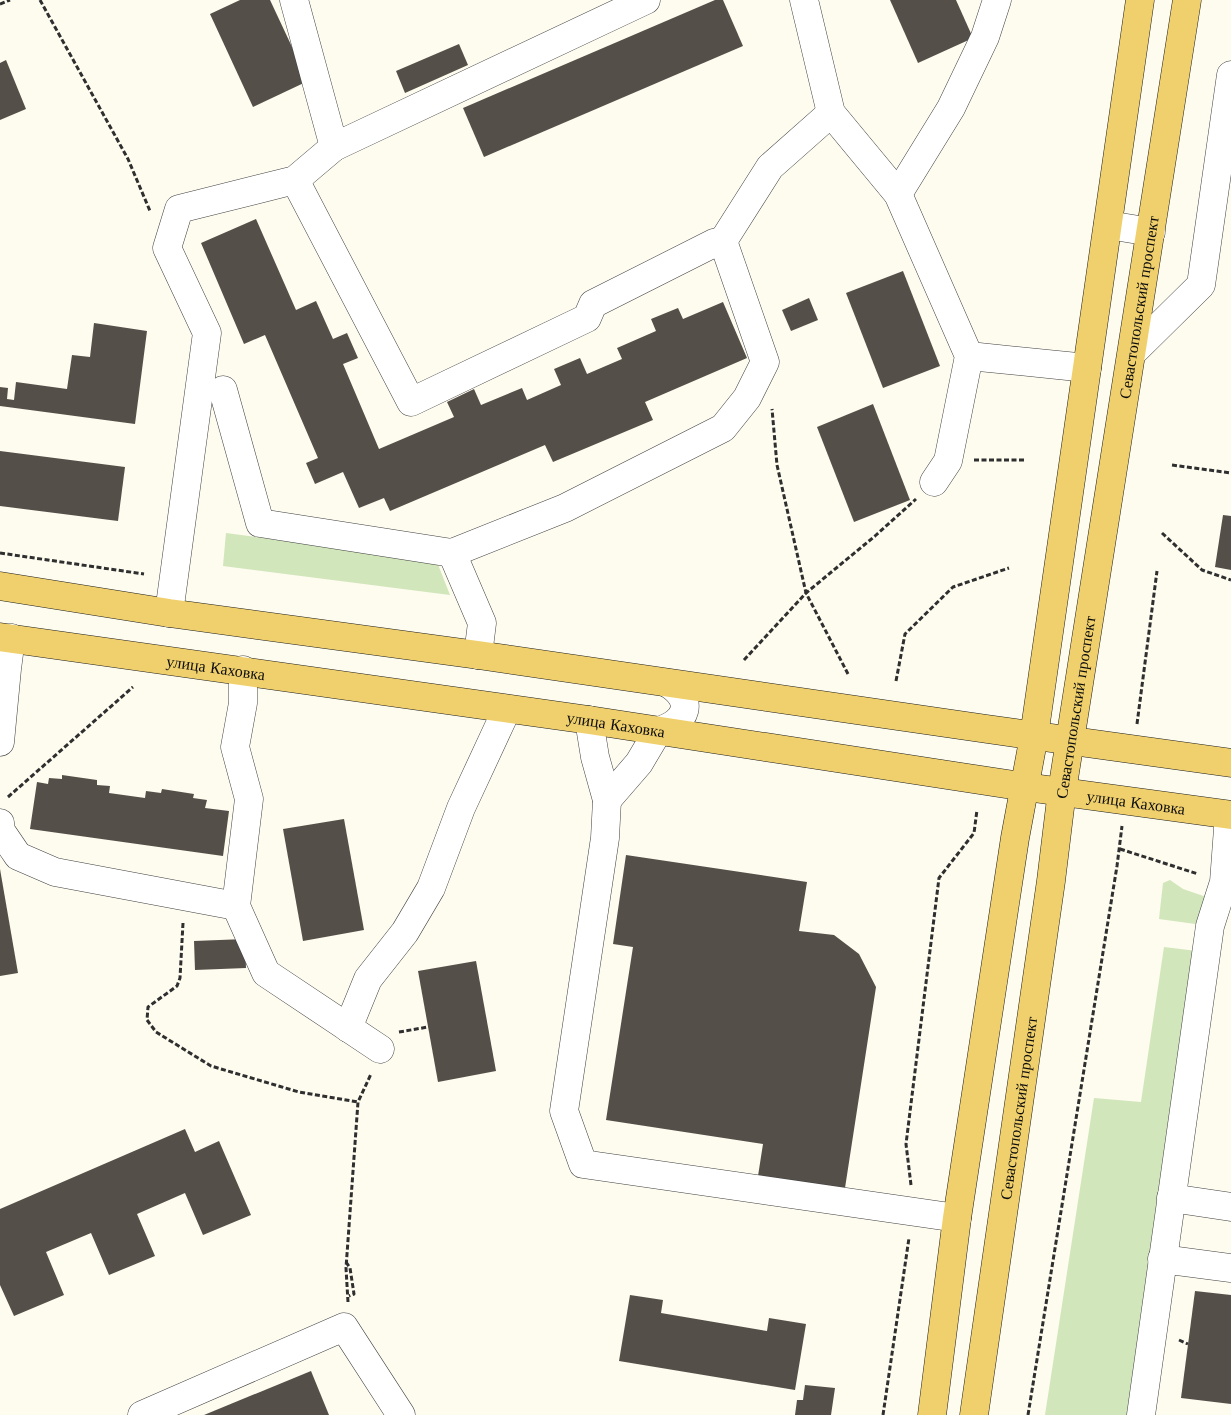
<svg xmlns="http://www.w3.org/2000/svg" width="1231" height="1415" viewBox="0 0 1231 1415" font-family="'Libre Baskerville',serif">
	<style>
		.green { fill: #d1e6ba }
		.building { fill: #554f4a }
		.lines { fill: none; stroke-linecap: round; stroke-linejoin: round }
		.minor-casing { stroke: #404040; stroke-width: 29 }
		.major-casing { stroke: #1e1e1e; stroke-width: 29 }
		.path { stroke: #2f2f2f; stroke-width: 3; stroke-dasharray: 5 2.5; stroke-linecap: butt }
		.minor { stroke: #fff; stroke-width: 28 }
		.major { stroke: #f0d06d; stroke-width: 28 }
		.labels { text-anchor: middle; stroke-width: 5; stroke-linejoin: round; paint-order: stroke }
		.street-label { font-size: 16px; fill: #0d0d0d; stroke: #fff }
	</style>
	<rect width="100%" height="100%" fill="#fefbef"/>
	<g class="green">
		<path d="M226 533 437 562 450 595 223 566Z"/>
		<path d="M1170 880 1183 889 1218 901 1210 926 1159 919 1163 883Z"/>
		<path d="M1164 947 1197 951 1130 1415H1045L1094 1098 1141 1102Z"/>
	</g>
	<g class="building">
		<path d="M240 0H270L308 81 253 107 210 14Z"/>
		<path d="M715 0H723L743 46 484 157 463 108Z"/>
		<path d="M890 0H956L973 38 918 63Z"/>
		<path d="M459 44 468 65 405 93 396 71Z"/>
		<path d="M6 60 26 109 0 120V63Z"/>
		<path d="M256 219 296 310 316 301 333 339 347 333 358 358 343 364 379 449 454 417 447 402 474 389 481 405 522 388 527 400 561 385 554 369 580 358 587 374 622 359 617 348 656 331 651 319 678 308 683 319 723 302 747 358 645 402 653 420 553 462 545 445 390 511 384 498 359 508 343 472 315 484 306 463 318 458 265 335 244 344 201 243Z"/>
		<path d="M903 271 940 366 883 388 846 293Z"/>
		<path d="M809 298 818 320 791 331 782 310Z"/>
		<path d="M94 323 147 331 135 424 0 406V387L8 388 7 399 14 400 16 382 67 389 72 355 90 357Z"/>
		<path d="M873 404 910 500 854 522 817 427Z"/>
		<path d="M0 451 125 467 118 521 0 506Z"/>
		<path d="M1223 515 1231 516V570L1215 567Z"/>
		<path d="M62 775 97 780V785L110 786 109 793 145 798 146 791 161 793 162 789 194 794 193 798 207 800 205 808 229 811 223 856 30 829 37 782 48 784 49 778 62 779Z"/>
		<path d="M344 819 364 930 303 941 283 829Z"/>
		<path d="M626 855 807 882 799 931 834 935 859 954 876 987 845 1188 758 1176 763 1144 606 1120 633 947 613 944Z"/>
		<path d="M0 869 18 973 0 976Z"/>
		<path d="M245 939 246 968 195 970 194 941Z"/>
		<path d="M476 961 496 1071 438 1082 418 971Z"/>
		<path d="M185 1129 195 1152 219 1141 251 1215 203 1235 185 1193 137 1214 155 1256 109 1275 91 1233 46 1252 64 1295 14 1316 0 1285V1209Z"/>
		<path d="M1195 1291 1231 1295V1404L1181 1398Z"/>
		<path d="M630 1295 663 1300 661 1313 767 1331 769 1318 806 1324 795 1390 619 1361Z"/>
		<path d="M311 1371 329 1415H204Z"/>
		<path d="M805 1385 835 1388 831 1415H795L797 1400H803Z"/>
	</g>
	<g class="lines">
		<g class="minor-casing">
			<g id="minor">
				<path d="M804 0 831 113 898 194 969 356 948 461 934 482"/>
				<path d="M334 147 646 0"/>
				<path d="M295 180 411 402 587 318 593 304 714 243 723 241 765 362 747 398 723 428 565 508 452 553 482 623 478 655"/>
				<path d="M898 194 951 108 985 37 997 0"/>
				<path d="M1108 225 1151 232"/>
				<path d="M723 241 770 167 831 113"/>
				<path d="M1133 352 1201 285 1231 75"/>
				<path d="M969 356 1087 368"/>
				<path d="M223 390 260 523 452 553"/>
				<path d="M169 613 207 333 167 248 179 209 295 180 334 147 294 0"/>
				<path d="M243 670V703L235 747 249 799 236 906 266 973 380 1049"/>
				<path d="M589 720 595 757 607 800 605 838 564 1111 583 1164 957 1218"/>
				<path d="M0 742 7 669 11 638"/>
				<path d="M607 800 639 763 658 731C687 723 696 700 667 683"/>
				<path d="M0 823 1 831 18 856 55 872 236 906"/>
				<path d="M348 1028 368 979 405 932 431 888 461 808 507 709"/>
				<path d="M1171 1198 1231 1207"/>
				<path d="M1162 1259 1231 1268"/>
				<path d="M142 1415 344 1327 401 1415"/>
				<path d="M1141 1415 1210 926 1224 882 1229 815"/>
			</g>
		</g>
		<g class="major-casing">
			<g id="major">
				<path d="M0 586 169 613 478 655 987 729 1231 763"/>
				<path id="s1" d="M0 637 589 720 1026 787 1231 815"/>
				<path d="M932 1415 957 1218 1015 838 1034 736 1140 0"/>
				<path id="s2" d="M974 1415 1051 881 1062 791 1187 0"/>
			</g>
		</g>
		<g class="path">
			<path d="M40 0 128 159 150 211"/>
			<path d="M0 4 10 0"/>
			<path d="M974 460H1024"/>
			<path d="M1172 465 1231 473"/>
			<path d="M1162 533 1202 570 1231 580"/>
			<path d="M0 553 144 574"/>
			<path d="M744 660 806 593 777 465 772 409"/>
			<path d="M848 674 806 593 875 536 916 499"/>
			<path d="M896 681 905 634 953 587 1009 568"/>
			<path d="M1137 724 1157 571"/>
			<path d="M8 797 133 687"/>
			<path d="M1120 849 1198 874"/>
			<path d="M183 923 180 978 177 986 148 1007 147 1020 156 1032 211 1066 299 1092 358 1102"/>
			<path d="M399 1032 428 1027"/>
			<path d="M911 1185 906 1144 939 878 974 833 977 810"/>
			<path d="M346 1262 350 1268 354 1294 349 1296"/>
			<path d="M348 1302 346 1268 358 1102 371 1074"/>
			<path d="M1179 1340 1188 1344"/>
			<path d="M883 1415 909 1238"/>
			<path d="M1028 1415 1117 866 1122 826"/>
		</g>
		<use href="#minor" class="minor"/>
		<use href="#major" class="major"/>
	</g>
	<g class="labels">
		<g class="street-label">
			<text dy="6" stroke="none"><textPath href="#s2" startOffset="1120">Севастопольский проспект</textPath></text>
			<text dy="6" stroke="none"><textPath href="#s1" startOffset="218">улица Каховка</textPath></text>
			<text dy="6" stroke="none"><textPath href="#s2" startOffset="715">Севастопольский проспект</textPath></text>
			<text dy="6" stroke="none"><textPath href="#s1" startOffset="622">улица Каховка</textPath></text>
			<text dy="6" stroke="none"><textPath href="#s1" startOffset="1148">улица Каховка</textPath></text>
			<text dy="6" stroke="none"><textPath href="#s2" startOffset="310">Севастопольский проспект</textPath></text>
		</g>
	</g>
</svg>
